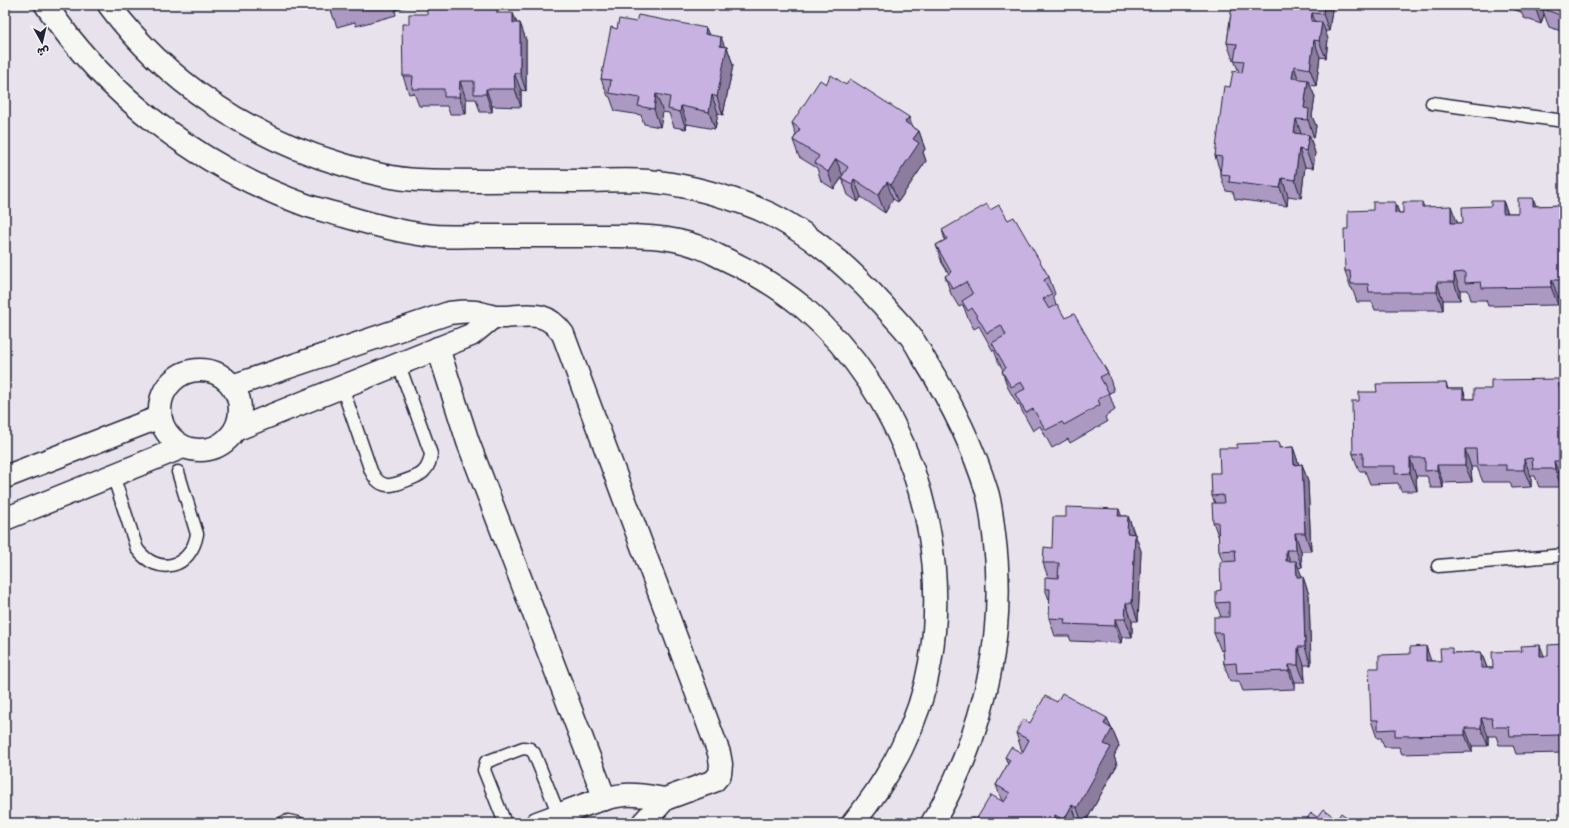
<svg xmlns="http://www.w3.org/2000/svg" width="1569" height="828" viewBox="0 0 1569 828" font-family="'Balsamiq Sans','Playpen Sans Arabic',sans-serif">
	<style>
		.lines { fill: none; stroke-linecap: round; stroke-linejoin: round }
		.service-casing { stroke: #22223b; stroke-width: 15 }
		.minor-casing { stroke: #22223b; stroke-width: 25 }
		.service { stroke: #f6f6f2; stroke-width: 12 }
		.minor { stroke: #f6f6f2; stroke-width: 22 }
		.wall { fill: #ac99c2; stroke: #22223b }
		.shaded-wall { fill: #8c7d9e; stroke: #22223b }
		.building { fill: #c8b2e1; stroke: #22223b }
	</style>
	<rect width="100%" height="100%" fill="#e8e2ed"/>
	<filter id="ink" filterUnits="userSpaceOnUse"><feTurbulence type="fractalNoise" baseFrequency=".025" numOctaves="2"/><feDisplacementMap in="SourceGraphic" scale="8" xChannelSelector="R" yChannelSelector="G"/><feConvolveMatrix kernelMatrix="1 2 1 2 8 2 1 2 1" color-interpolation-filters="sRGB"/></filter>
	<g filter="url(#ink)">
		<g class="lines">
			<g class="service-casing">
				<g id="service">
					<path d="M1432 103 1564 121"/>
					<path d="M342 387 371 471C381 491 392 486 410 479 415 477 421 475 424 471 429 466 430 461 431 454L399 365"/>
					<path d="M113 475 137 549C158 577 191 568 197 534L178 472"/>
					<path d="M1438 566 1564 555"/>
					<path d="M283 823 288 821 298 823"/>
					<path d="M505 823 484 770 486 762 523 748 530 749 534 753 559 815"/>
				</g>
			</g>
			<g class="minor-casing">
				<g id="minor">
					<path d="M46 5C106 96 201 167 303 204 316 209 330 212 344 216 371 224 407 234 435 236 451 237 468 236 485 236 521 236 557 236 592 236 628 236 665 234 699 247 708 250 716 255 725 259 753 272 780 288 804 308 904 394 952 534 930 663 920 722 890 778 853 823"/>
					<path d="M109 5C166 82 250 137 341 164 366 172 393 179 418 180 473 182 529 180 583 181 605 181 627 179 648 181 681 184 715 193 746 204 800 223 845 263 883 305 892 316 903 326 911 337 917 345 921 354 926 362 951 402 973 446 987 492 991 505 992 520 994 534 1004 611 993 687 964 759 955 781 945 803 932 823"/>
					<path d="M438 348 468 442 605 799"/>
					<circle cx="200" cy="410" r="40"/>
					<path d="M232 386 449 313C459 312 470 310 480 313 485 314 490 316 495 317 524 318 543 306 563 334L719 753 721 764 720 774 714 781 665 799 643 823"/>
					<path d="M235 430 471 335 493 317"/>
					<path d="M5 477 160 417"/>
					<path d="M5 519 183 447"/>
					<path d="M537 823C563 814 598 797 625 795 639 794 652 797 665 799"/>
				</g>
			</g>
			<use href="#service" class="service"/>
			<use href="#minor" class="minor"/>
		</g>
		<g class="wall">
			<path d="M329 5H408V6L395 10 396 15 356 26 355 22 337 27Z"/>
			<path d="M1232 5 1332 10 1329 31H1325L1328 39 1326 58 1320 57 1316 86 1310 85 1315 97 1312 116 1316 126 1314 138 1310 137 1315 153 1313 168 1305 167 1301 198 1288 196 1287 206 1235 199 1233 192 1226 191 1220 174V171L1215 156 1230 87 1239 72 1234 60H1233L1227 43Z"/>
			<path d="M1502 5H1564V32L1549 27 1544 14 1541 24 1524 18 1521 12Z"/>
			<path d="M499 13 517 23H520L526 40V91L521 90V107L492 106V112H480L476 99H466V114H450L447 106H419L414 93 409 94 403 76 409 24 427 14Z"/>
			<path d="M617 29 709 34 725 47H727L733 65 723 115 718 113 715 129 687 124 686 129 674 127 669 113 663 112 660 127 644 124 641 115 615 111 610 97 608 96 601 79Z"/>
			<path d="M826 84 912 126 919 131 925 149 923 152 926 161 898 202 893 199 885 213 861 197 858 202 848 195 842 178 834 189 821 181 817 168 799 157 793 140 796 135 792 123Z"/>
			<path d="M1503 201 1508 213H1518L1536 206 1564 205V297H1558V305L1488 306 1486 300H1471L1468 290H1460V300H1443V310H1375L1372 302H1357L1352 288H1351L1345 271 1348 229 1373 210 1395 202 1399 213H1403L1422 202 1424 207 1457 223H1463L1491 206Z"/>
			<path d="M990 210 1008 220 1049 277 1055 294 1053 296 1056 305 1065 318 1108 373 1114 391 1109 393 1115 410 1105 417 1107 422 1070 443 1068 439 1052 448 1040 426 1033 431 1022 411 1019 404 1018 405 1008 388 1002 371 1003 370 998 361 994 350 993 351 979 326 974 329 968 318 963 305 959 307 951 294 945 276 949 274 942 263 936 245 945 240 942 230Z"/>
			<path d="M1446 383 1448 389H1463L1466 399H1474L1564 387V478H1561V487H1539L1535 476H1531V487L1512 488 1510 482H1483L1477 467H1471L1472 482 1443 483V488H1431L1427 476H1416L1417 491H1401L1398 483 1370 484 1365 471H1359L1353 454 1359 401 1377 392Z"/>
			<path d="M1279 442 1281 448 1293 447 1299 465 1302 464 1308 482 1311 551H1301L1302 567 1298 568 1302 577H1303L1309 595 1311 665H1304L1305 682H1295V689L1243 691 1239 681H1230L1224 664 1223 650 1221 651 1214 633 1221 617 1216 603 1221 590 1223 562 1219 551V538L1213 522 1215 503 1212 496 1220 473 1237 448Z"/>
			<path d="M1121 516H1128L1141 551 1138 621H1132V637H1122L1121 643 1071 641 1069 636H1055L1049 618 1050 602 1045 589 1048 577 1043 563 1052 548 1066 517Z"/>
			<path d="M1564 644V753L1516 754 1513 745H1499L1496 736H1488V746H1472V752L1402 754 1399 747H1384L1381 738H1377L1371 720 1379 668 1431 661H1441L1454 653 1481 652 1487 668H1493L1544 656H1548Z"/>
			<path d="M1057 702 1107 718 1119 746 1114 756 1117 765 1085 823H969L976 820 1002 801 996 785 1008 764 1005 757 1022 753 1023 751H1022L1016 733 1030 723Z"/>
		</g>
		<g class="shaded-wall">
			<path d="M1323 5H1330L1332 10 1329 31 1323 14Z"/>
			<path d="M1535 5H1542L1543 9 1544 14 1541 24 1535 7Z"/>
			<path d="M513 13 520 31 513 23Z"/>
			<path d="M1312 13 1318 30 1311 21Z"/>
			<path d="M1322 22 1328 39 1326 58 1319 41Z"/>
			<path d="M520 23 526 40V91L520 73Z"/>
			<path d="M706 28 713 45 705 34Z"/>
			<path d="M721 37 726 50 727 47 733 65 723 115 717 97 720 46Z"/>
			<path d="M1314 40 1320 57 1316 86 1310 69Z"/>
			<path d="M1294 66 1300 84 1292 78Z"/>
			<path d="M514 73 521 90V107L515 89Z"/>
			<path d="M1308 80 1315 97 1312 116 1316 126 1314 138 1304 108Z"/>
			<path d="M460 81 466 99V114L459 97Z"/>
			<path d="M486 89 492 106V112L486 94Z"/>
			<path d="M656 94 663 112 660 127 654 109Z"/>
			<path d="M712 95 718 113 715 129 709 112Z"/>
			<path d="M681 106 687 124 686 129 680 112Z"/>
			<path d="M909 117 915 134 905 122Z"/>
			<path d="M1296 119 1302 136 1300 151 1294 133Z"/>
			<path d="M919 131 925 149 923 152 926 161 898 202 891 185 913 139Z"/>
			<path d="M1309 135 1315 153 1313 168 1306 151Z"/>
			<path d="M1299 149 1305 167 1301 198 1295 180Z"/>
			<path d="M836 159 843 176 834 189 828 172Z"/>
			<path d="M1282 178 1288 196 1287 206 1280 188Z"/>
			<path d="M854 179 861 197 858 202 852 184Z"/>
			<path d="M887 182 893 199 885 213 878 195Z"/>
			<path d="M1533 198 1540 215 1533 206Z"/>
			<path d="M1503 201 1509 218 1503 213Z"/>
			<path d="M1395 202 1401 219 1395 213Z"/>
			<path d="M1451 206 1458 224 1451 223Z"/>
			<path d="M1454 273 1460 290V300L1454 282Z"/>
			<path d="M1552 280 1558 297V305L1551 287Z"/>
			<path d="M1437 282 1443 300V310L1437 292Z"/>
			<path d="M1559 379 1564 391 1559 387Z"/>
			<path d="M1463 389 1469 407 1463 399Z"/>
			<path d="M1293 447 1299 465H1294Z"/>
			<path d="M1465 449 1471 467 1472 482 1465 465Z"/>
			<path d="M1410 458 1416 476 1417 491 1410 473Z"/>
			<path d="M1524 459 1531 476V487L1524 470Z"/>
			<path d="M1554 461 1561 478V487L1555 469Z"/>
			<path d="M1302 464 1308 482 1311 551 1305 533Z"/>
			<path d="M1437 465 1443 483V488L1437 470Z"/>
			<path d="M1119 509 1125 526 1118 516Z"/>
			<path d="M1128 516 1134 534 1127 533Z"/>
			<path d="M1295 533 1301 551 1302 567 1296 550Z"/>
			<path d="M1135 534 1141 551 1138 621 1132 603Z"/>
			<path d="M1286 550 1293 568 1286 561Z"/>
			<path d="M1296 561 1303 579 1297 577Z"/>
			<path d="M1303 577 1309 595 1311 665 1305 647Z"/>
			<path d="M1126 603 1132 621V637L1125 619Z"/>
			<path d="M1115 619 1122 637 1121 643 1115 626Z"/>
			<path d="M1540 645 1547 663 1540 656Z"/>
			<path d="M1426 646 1432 664 1426 661Z"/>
			<path d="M1298 647 1304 665 1305 682 1298 665Z"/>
			<path d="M1481 652 1488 670 1481 668Z"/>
			<path d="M1289 665 1295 682V689L1289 671Z"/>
			<path d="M1107 718 1112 730V729L1119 746 1114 756 1117 765 1085 823H1082L1077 808 1104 744V724Z"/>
			<path d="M1481 718 1488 736V746L1481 728Z"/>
			<path d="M1465 728 1472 746V752L1465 735Z"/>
			<path d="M1072 805 1078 823H1065L1064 820Z"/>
			<path d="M1055 815 1058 823H1051Z"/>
		</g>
		<g class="building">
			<path d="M329 5H347L330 10Z"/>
			<path d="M348 5H363L350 9Z"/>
			<path d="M1232 5H1324L1323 14 1312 13 1311 21 1322 22 1319 41 1314 40 1310 69 1294 66 1292 78 1308 80 1304 108 1309 109 1308 120 1296 119 1294 133 1309 135 1306 151 1299 149 1295 180 1282 178 1280 188 1229 182 1230 175 1220 174 1222 157 1215 156 1224 86 1230 87 1233 71 1242 73 1244 61 1234 60 1237 44 1227 43Z"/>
			<path d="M1544 5H1564V14L1563 16 1543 9Z"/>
			<path d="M427 7H497V13H513V23H520V73H514L515 89H486V94H474V81H460L459 97H444V89H412L413 76H403L402 24H409V14H427Z"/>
			<path d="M638 15 706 28 705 34 721 37 720 46 727 47 717 97 712 95 709 112 681 106 680 112 668 109 670 97 656 94 654 109 638 106 640 98 609 93 611 80 601 79 611 27 617 29 619 19 636 22Z"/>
			<path d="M831 75 846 85 850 79 909 117 905 122 919 131 913 139 919 143 891 185 887 182 878 195 854 179 852 184 841 178 848 167 836 159 828 172 815 163 819 156 793 140 800 129 792 123 820 80 826 84Z"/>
			<path d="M1518 198H1533V206L1564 205V280H1552L1551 287 1482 288 1481 282 1465 283V272L1454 273V282H1437V292H1369L1368 284H1351L1350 271H1345L1344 229H1348V211L1373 210V202H1395V213H1403V202H1422V207L1451 206V223H1463L1462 207 1491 206V201H1503V213H1518Z"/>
			<path d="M987 204 990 210 999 205 1008 220 1014 217 1049 277 1044 280 1052 294 1043 299 1049 309 1057 304 1065 318 1074 314 1108 373 1100 377 1109 393 1098 399 1100 405 1064 425 1062 422 1046 430 1033 409 1026 413 1015 394 1025 389 1021 382 1011 387 1002 371 1006 368 992 343 1006 335 1001 325 987 333 972 308 968 311 962 301 973 294 966 282 953 289 945 276 951 272 936 245 947 239 942 230Z"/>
			<path d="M1559 379V387H1564V461H1554L1555 469H1533L1532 458 1524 459V470H1506V465H1477L1476 449H1465V465H1437V470L1425 471V458H1410V473L1395 474V466H1363V453L1353 454 1352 401H1359V392H1377L1376 384 1446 383 1447 389H1463V399H1474V389H1491V380Z"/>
			<path d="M1279 442V448L1293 447 1294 465 1302 464 1305 533H1295L1296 550H1286V561H1296L1297 577H1303L1305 647H1298V665H1289V671L1237 673 1236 663 1224 664 1222 633H1214V617H1229V602L1216 603V591L1221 590 1220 562 1236 561 1235 550 1219 551 1218 522H1213L1212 503H1224L1223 495 1212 496 1211 473H1220L1219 448H1237V444Z"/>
			<path d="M1066 507 1119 509 1118 516H1128L1127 533 1135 534 1132 603H1126L1125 619H1115V626L1064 624 1065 619 1049 618 1050 589H1045V577L1058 578 1059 563H1043L1044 547 1052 548 1053 517H1066Z"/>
			<path d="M1564 644V735L1510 736 1509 727H1493L1492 718H1481V728H1465V735L1395 736V729L1378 730V720H1371L1369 668H1379V655L1410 654V647L1426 646V661H1441L1440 648H1452V653L1481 652V668H1493L1492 652 1522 651 1521 646 1540 645V656H1548V645Z"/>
			<path d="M1062 693 1107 718 1104 724 1112 729 1104 744 1111 747 1077 808 1072 805 1064 820 1055 815 1051 823H969L972 818 976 820 991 795 1004 802 1010 793 996 785 1010 760 1005 757 1011 747 1022 753 1029 740 1016 733 1023 719 1030 723 1045 696 1057 702Z"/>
			<path d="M1323 809 1337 819 1341 813 1355 823H1304L1311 813 1317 817Z"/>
		</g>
	</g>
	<rect width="1569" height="828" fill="none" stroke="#f6f6f2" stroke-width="20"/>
	<rect x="10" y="10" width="1549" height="808" fill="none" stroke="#22223b" stroke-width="1.5" filter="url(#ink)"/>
	<g transform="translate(42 42) rotate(172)" stroke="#f6f6f2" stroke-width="3" paint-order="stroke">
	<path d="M0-3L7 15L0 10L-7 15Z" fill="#22223b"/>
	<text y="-6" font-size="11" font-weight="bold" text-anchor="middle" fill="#22223b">ش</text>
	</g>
</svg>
